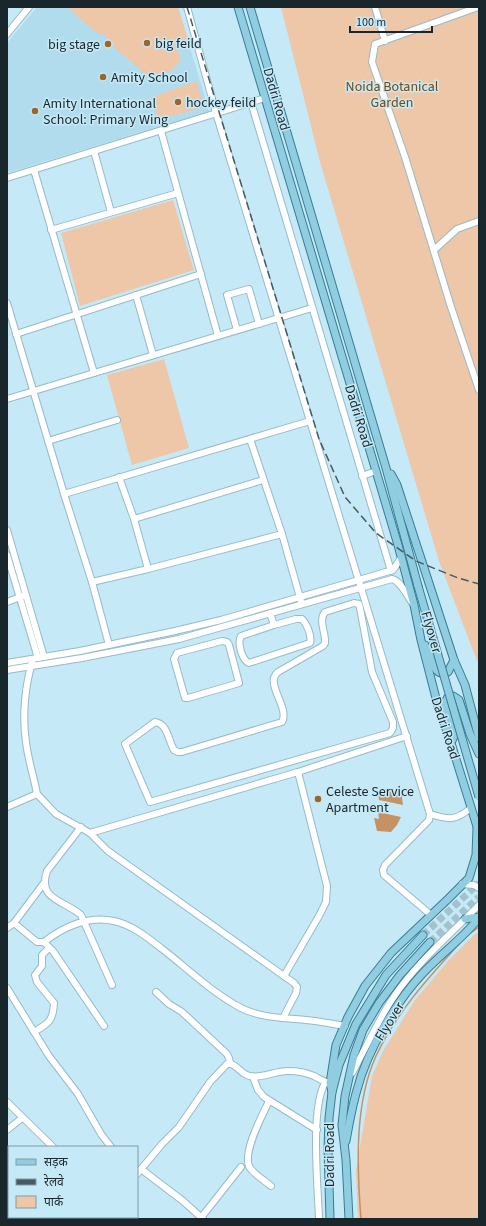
<svg xmlns="http://www.w3.org/2000/svg" width="486" height="1226" viewBox="0 0 486 1226" font-family="'Source Sans 3','Noto Sans Devanagari',sans-serif">
	<style>
		.built { fill: #b1dced }
		.green { fill: #edc7a7 }
		.water { fill: #c79263 }
		.lines { fill: none; stroke-linecap: round; stroke-linejoin: round }
		.stream { stroke: #c79263; stroke-width: 1.5 }
		.major-tunnel { stroke: #a3c2ce; stroke-width: 7; stroke-dasharray: 7 3.5; stroke-linecap: butt }
		.minor-casing { stroke: #97bac7; stroke-width: 8 }
		.major-casing { stroke: #377d95; stroke-width: 9 }
		.minor { stroke: #fff; stroke-width: 6 }
		.major { stroke: #91cde1; stroke-width: 7 }
		.rail { stroke: #465a61; stroke-width: 1.5; stroke-dasharray: 8 4; stroke-linecap: butt }
		.major-bridge-casing { stroke: #377d95; stroke-width: 9; stroke-linecap: butt }
		.major-bridge { stroke: #91cde1; stroke-width: 7 }
		.poi-dot { fill: #a06427; stroke: #c6e9f7; stroke-width: 1.5 }
		.labels { text-anchor: middle; stroke-width: 3; stroke-linejoin: round; paint-order: stroke }
		.poi-label { font-size: 14px; fill: #19272c; stroke: #c6e9f7; text-anchor: start }
		.park-label { font-size: 14px; fill: #7a470d; stroke: #c6e9f7 }
		.street-label { font-size: 14px; fill: #19272c; stroke: #c6e9f7 }
	</style>
	<rect width="100%" height="100%" fill="#c6e9f7"/>
	<path class="built" d="M37 7H178L209 111 7 173V43Z"/>
	<g class="green">
		<path d="M67 7H178L188 39 178 48 180 62 170 71 148 76 116 49 106 36 94 31Z"/>
		<path d="M281 7H479V666L439 561 320 162Z"/>
		<path d="M196 81 204 107 158 120 152 97Z"/>
		<path d="M173 200 194 270 80 306 61 233Z"/>
		<path d="M164 359 189 448 132 465 107 375Z"/>
		<path d="M479 932V1219H358L356 1171 372 1076 383 1051 415 1000 449 960 474 935Z"/>
	</g>
	<g class="water">
		<path d="M382 790H401L403 805 379 800 378 792H382Z"/>
		<path d="M378 812 401 817 397 825 391 832 377 831 374 818 379 819Z"/>
	</g>
	<g class="lines">
		<g class="stream">
			<path d="M468 935 479 927"/>
			<path d="M361 1219C357 1168 354 1104 376 1056 396 1013 428 978 459 944"/>
		</g>
		<g class="major-tunnel">
			<path d="M423 935 479 883"/>
			<path d="M430 942 479 897"/>
		</g>
		<g class="minor-casing">
			<g id="minor">
				<path d="M187 7 216 113 430 814 429 820 385 865 383 870 384 875 431 915"/>
				<path d="M375 7 385 41"/>
				<path d="M478 7 375 44 372 62 405 157 451 307 479 390"/>
				<path d="M7 34 29 7"/>
				<path d="M251 102 391 571"/>
				<path d="M161 131 218 336"/>
				<path d="M94 151 111 212"/>
				<path d="M34 170 94 373"/>
				<path d="M7 178 265 98"/>
				<path d="M51 230 178 193"/>
				<path d="M434 250 457 229 479 221"/>
				<path d="M136 295 153 355"/>
				<path d="M7 303 64 494 92 582 109 645"/>
				<path d="M237 330 227 295 249 289 259 324"/>
				<path d="M16 334 201 274"/>
				<path d="M7 399 312 308"/>
				<path d="M250 439 282 534 301 601"/>
				<path d="M48 441 117 420"/>
				<path d="M362 476 376 471"/>
				<path d="M119 477 134 519 148 569"/>
				<path d="M64 494 310 421"/>
				<path d="M134 519 263 480"/>
				<path d="M7 530 44 657"/>
				<path d="M7 555 38 658"/>
				<path d="M92 582 148 569 282 534"/>
				<path d="M7 602 23 596"/>
				<path d="M354 603 359 604 360 608 372 672 393 722V728L390 733 150 802 125 744 155 722C168 724 168 740 174 750L178 752H182L282 722C289 710 271 690 274 678 274 677 277 672 278 672L323 646 325 643C326 633 318 620 325 612Z"/>
				<path d="M270 613 274 625 296 619H302C307 624 312 636 310 643L249 663C242 660 237 643 241 636L274 625"/>
				<path d="M222 641 227 642 229 645 239 683 188 698H185L174 659 177 653Z"/>
				<path d="M33 659C25 685 22 716 26 742 28 760 34 777 37 794L56 814 90 833 108 851 284 976 319 916 326 902 327 886 298 772"/>
				<path d="M7 663 80 651 175 631 221 620 393 570 401 558"/>
				<path d="M7 670 82 658 179 639 392 579C401 581 407 596 413 604"/>
				<path d="M7 807 37 794"/>
				<path d="M430 814C449 820 455 821 471 808"/>
				<path d="M81 827 47 871C37 900 64 900 81 915L112 985"/>
				<path d="M90 833 298 772 407 736"/>
				<path d="M462 884 474 885 479 888"/>
				<path d="M14 923 44 883"/>
				<path d="M7 928 14 923 37 942H44L53 951 104 1026"/>
				<path d="M44 942C63 927 89 915 114 921 132 925 147 937 161 948 187 968 211 992 241 1008 261 1018 284 1018 306 1020 319 1021 332 1024 345 1026"/>
				<path d="M7 988 49 1056 78 1094 101 1134 111 1147"/>
				<path d="M156 992 169 1004 182 1012 227 1054 229 1058 230 1063"/>
				<path d="M283 1018 296 993 297 987 294 983 284 976"/>
				<path d="M34 1032C49 1023 53 1021 54 1003L37 982 35 975 42 966V955L49 948"/>
				<path d="M352 1073C366 1048 377 1022 393 998 416 963 450 935 479 905"/>
				<path d="M253 1077 258 1090 264 1097 317 1130"/>
				<path d="M269 1101C263 1114 241 1154 250 1168 255 1175 264 1180 271 1186"/>
				<path d="M7 1102 53 1147"/>
				<path d="M7 1130 22 1118"/>
				<path d="M141 1169 183 1201 203 1219"/>
				<path d="M137 1174 162 1144 179 1127 210 1082 227 1064C236 1062 241 1075 250 1076 262 1079 277 1070 289 1071 297 1071 307 1073 314 1076 320 1079 324 1082 330 1083"/>
				<path d="M27 1219 28 1217"/>
				<path d="M97 1219 99 1217"/>
				<path d="M200 1219 241 1167"/>
				<path d="M319 1219C318 1187 310 1109 325 1083"/>
			</g>
		</g>
		<g class="major-casing">
			<g id="major">
				<path d="M238 7 398 545 414 605 421 640 438 706 451 743 479 833"/>
				<path d="M250 7 386 468 418 586"/>
				<path d="M391 474 397 485 454 660 465 685 479 738"/>
				<path d="M425 645C426 648 429 651 430 654 434 663 434 677 448 672L454 660"/>
				<path d="M451 743 454 736 444 704 448 697 453 696 459 700 470 734 479 754"/>
				<path d="M465 919 479 917"/>
				<path d="M332 1092 330 1083 336 1045 348 1017 365 986 391 953 448 899 469 878 476 855 477 828"/>
				<path d="M346 1141C349 1124 352 1107 357 1090 367 1051 396 1001 424 972 442 953 463 938 479 918"/>
				<path d="M330 1219 328 1149 329 1118 332 1092 339 1065 356 1024 386 975 423 935"/>
				<path d="M349 1219 346 1160 342 1125 345 1096 354 1055 363 1030 379 1003 400 975 430 942"/>
			</g>
		</g>
		<use href="#minor" class="minor"/>
		<use href="#major" class="major"/>
		<path class="rail" d="M187 7 319 439 345 497 376 533 416 561 458 578 479 584"/>
		<g class="major-bridge-casing">
			<path id="major-bridge" d="M418 586 479 797"/>
		</g>
		<use href="#major-bridge" class="major-bridge"/>
	</g>
	<g class="poi-dot">
		<circle cx="147" cy="43" r="4"/>
		<circle cx="108" cy="44" r="4"/>
		<circle cx="103" cy="77" r="4"/>
		<circle cx="178" cy="102" r="4"/>
		<circle cx="35" cy="111" r="4"/>
		<circle cx="318" cy="799" r="4"/>
	</g>
	<g class="labels">
		<g class="poi-label">
			<text x="155" y="48">big feild</text>
			<text x="100" y="49" text-anchor="end">big stage</text>
			<text x="111" y="82">Amity School</text>
			<text x="186" y="107">hockey feild</text>
			<text x="43" y="108">Amity International<tspan x="43" dy="16">School: Primary Wing</tspan></text>
			<text x="326" y="796">Celeste Service<tspan x="326" dy="16">Apartment</tspan></text>
		</g>
		<g class="park-label">
			<text x="392" y="91">Noida Botanical<tspan x="392" dy="16">Garden</tspan></text>
		</g>
		<g class="street-label">
			<text transform="translate(277 99) rotate(74)" y="5">Dadri Road</text>
			<text transform="translate(359 416) rotate(73)" y="5">Dadri Road</text>
			<text transform="translate(432 632) rotate(74)" y="5">Flyover</text>
			<text transform="translate(446 728) rotate(72)" y="5">Dadri Road</text>
			<text transform="translate(389 1021) rotate(-58)" y="5">Flyover</text>
			<text transform="translate(329 1155) rotate(-90)" y="5">Dadri Road</text>
		</g>
	</g>
	<rect width="486" height="1226" fill="none" stroke="#19272c" stroke-width="16"/>
	<rect x="8" y="1146" width="130" height="72" fill="#c6e9f7" stroke="#819ba6"/>
	<rect x="16" y="1159" width="20" height="6" fill="#91cde1" stroke="#819ba6"/>
	<text x="44" y="1166" font-size="12" fill="#19272c">सड़क</text>
	<rect x="16" y="1179" width="20" height="6" fill="#465a61" stroke="#819ba6"/>
	<text x="44" y="1186" font-size="12" fill="#19272c">रेलवे</text>
	<rect x="16" y="1196" width="20" height="12" fill="#edc7a7" stroke="#819ba6"/>
	<text x="44" y="1206" font-size="12" fill="#19272c">पार्क</text>
	<path d="M350 26v6h82v-6" fill="none" stroke="#19272c" stroke-width="2"/>
	<text x="356" y="26" font-size="12" fill="#19272c" stroke="#c6e9f7" stroke-width="3" paint-order="stroke">100 m</text>
</svg>
